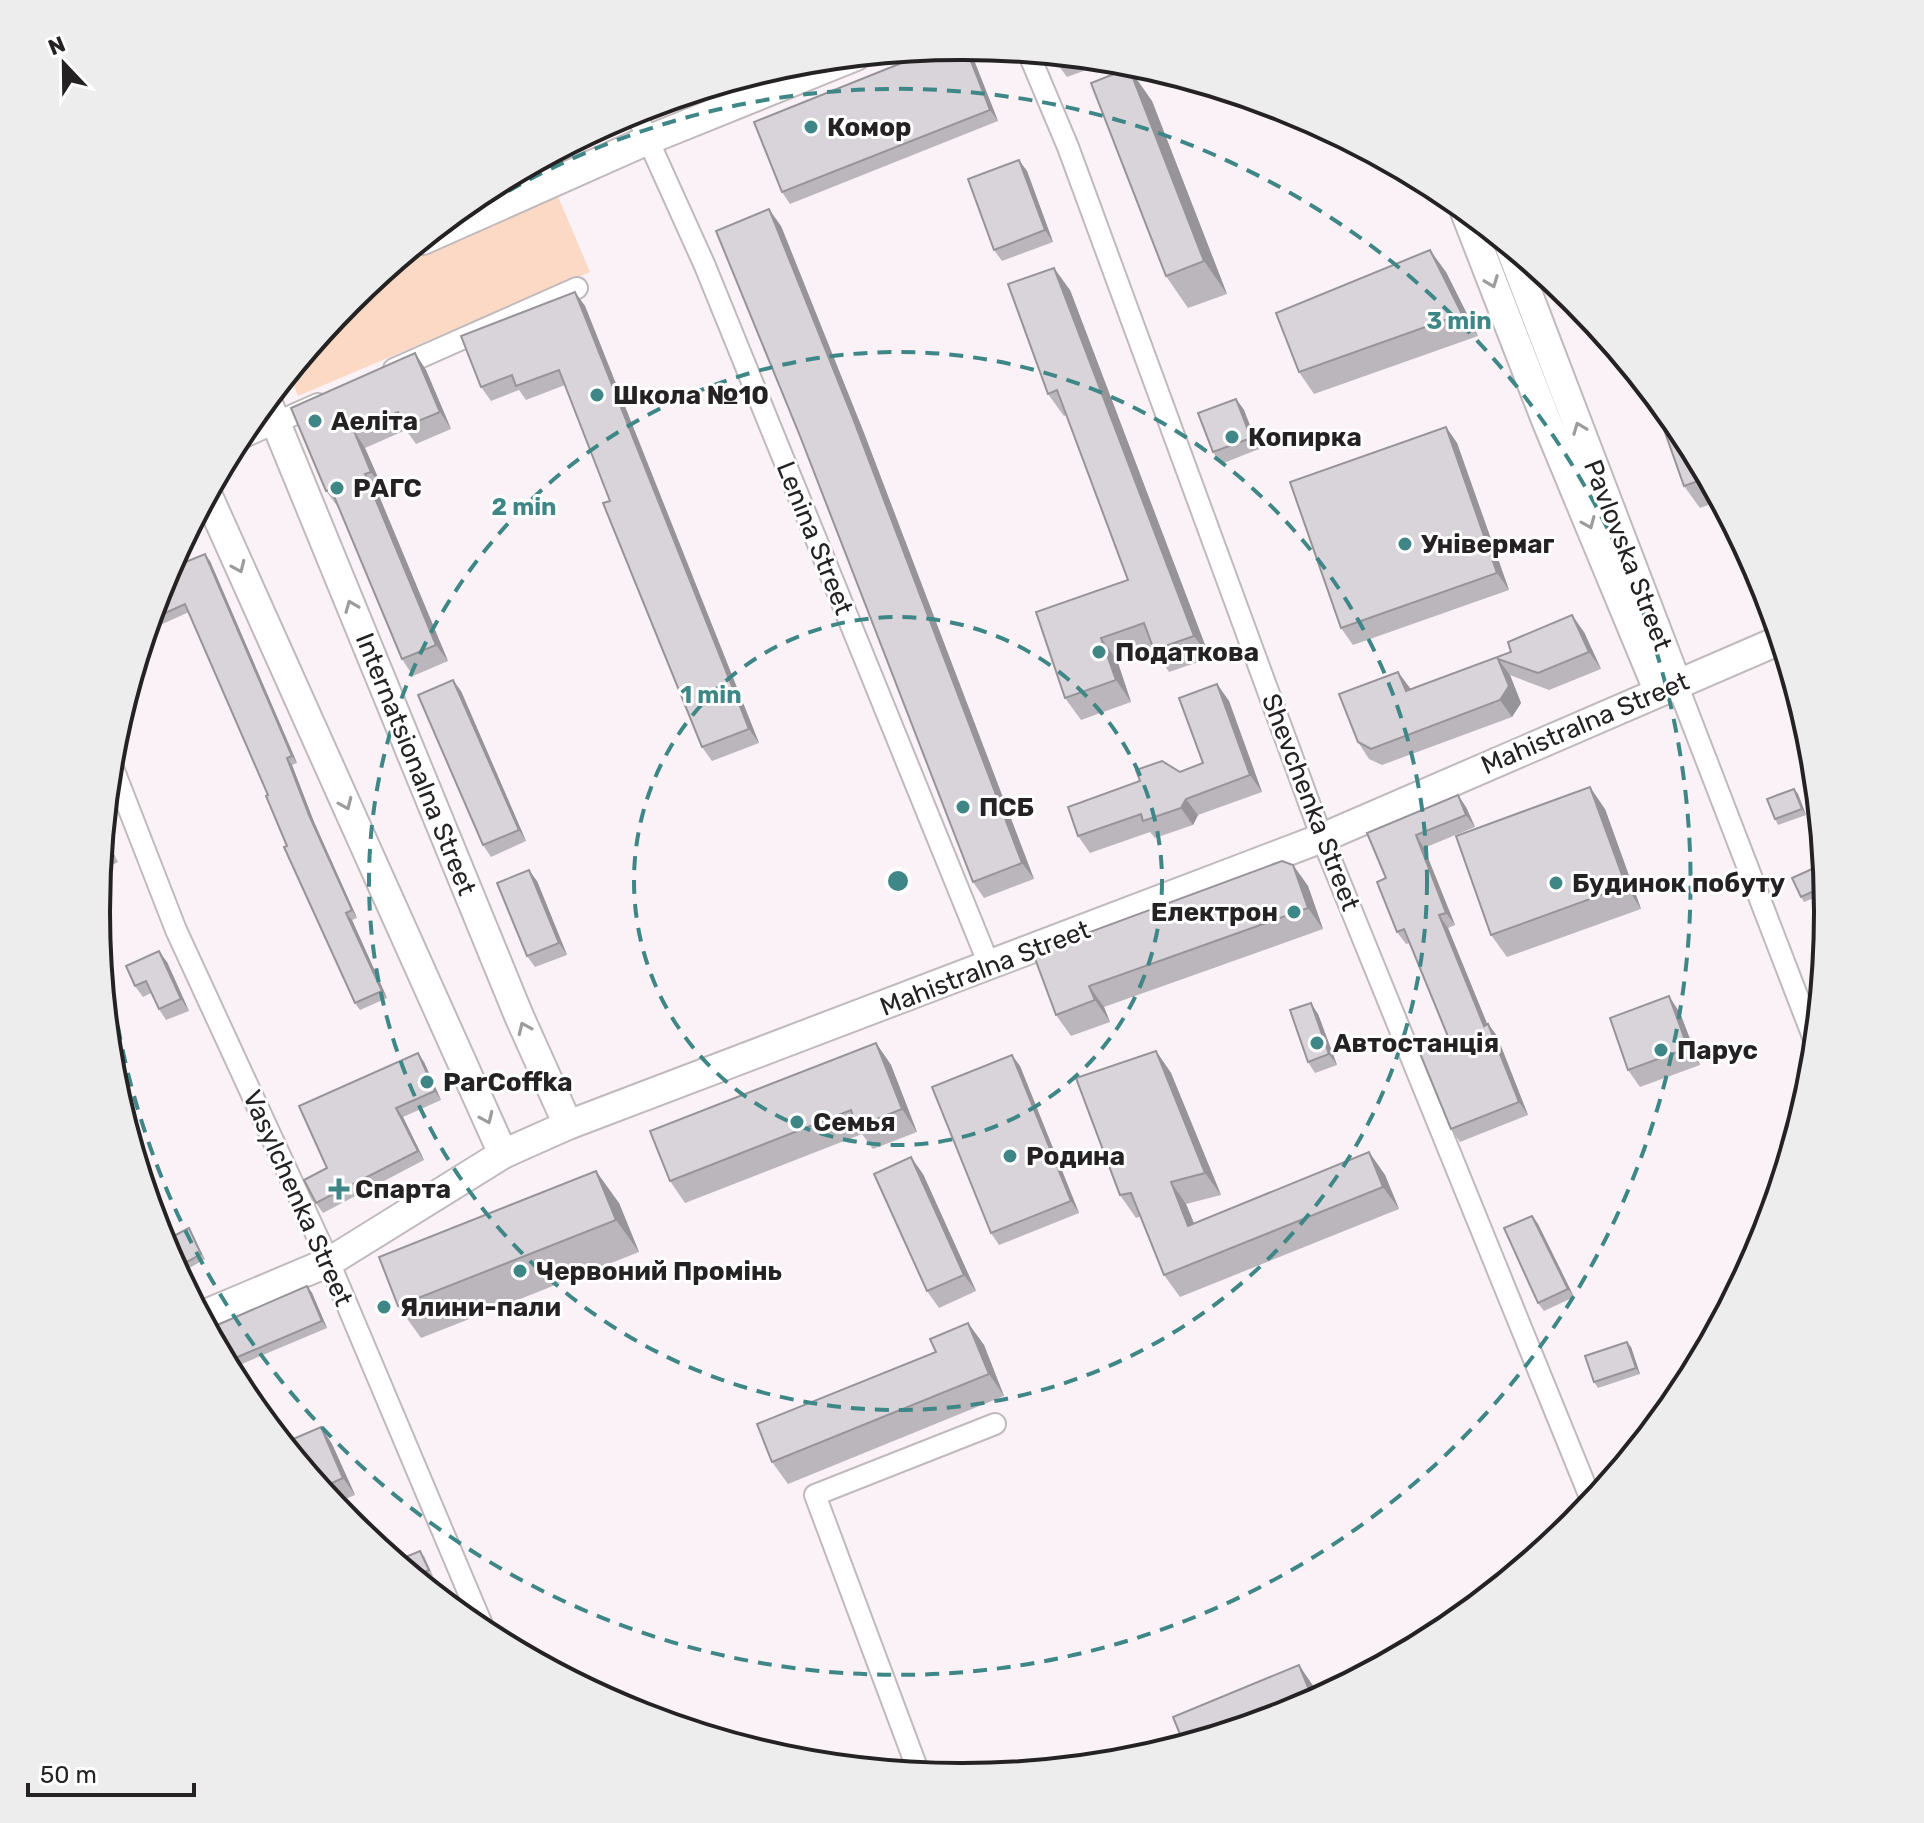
<svg xmlns="http://www.w3.org/2000/svg" width="1924" height="1823" viewBox="0 0 1924 1823" font-family="Rubik,sans-serif">
	<style>
		.green { fill: #fcd9c5 }
		.lines { fill: none; stroke-linecap: round; stroke-linejoin: round }
		.street-casing { stroke: #c1b9bc; stroke-width: 24 }
		.secondary-casing { stroke: #c1b9bc; stroke-width: 32 }
		.street { stroke: #fff; stroke-width: 20 }
		.secondary { stroke: #fff; stroke-width: 28 }
		.wall { fill: #bab6bb }
		.shaded-wall { fill: #979499 }
		.building { fill: #d8d4da; stroke: #979499; stroke-width: 2 }
		.oneway { stroke: #9d9c9c }
		.ring { fill: none; stroke: #3f8787; stroke-width: 4; stroke-dasharray: 14 10 }
		.poi-dot { fill: #3f8787; stroke: #fff; stroke-width: 3 }
		.labels { text-anchor: middle; stroke-width: 6; stroke-linejoin: round; paint-order: stroke }
		.poi-label { font-size: 26px; font-weight: bold; fill: #252223; stroke: #fff; text-anchor: start }
		.street-label { font-size: 26px; fill: #252223; stroke: #fff }
		.rim { fill: none; stroke: #252223; stroke-width: 4 }
		.centre { fill: #3f8787; stroke: #fff; stroke-width: 4 }
		.ring-label { font-size: 24px; text-anchor: middle; font-weight: bold; fill: #3f8787; stroke: #fff; stroke-width: 6; stroke-linejoin: round; paint-order: stroke }
	</style>
	<rect width="100%" height="100%" fill="#faf2f6"/>
	<path class="green" d="M557 194 590 272 298 396 289 374 350 299 395 262Z"/>
	<g class="lines">
		<g class="street-casing">
			<g id="street">
				<path d="M1028 52 1068 147 1322 838 1592 1502"/>
				<path d="M635 111 705 266 990 967"/>
				<path d="M394 369 577 288"/>
				<path d="M237 440 318 404"/>
				<path d="M1677 684 1815 1042"/>
				<path d="M111 763 176 930 329 1262 486 1634"/>
				<path d="M919 1773 815 1495 995 1424"/>
			</g>
		</g>
		<g class="secondary-casing">
			<g id="secondary">
				<path d="M1464 209 1546 420 1658 690"/>
				<path d="M423 240 648 140 856 56"/>
				<path d="M1510 247 1677 684"/>
				<path d="M267 401 519 1016 568 1125"/>
				<path d="M208 496 503 1154"/>
				<path d="M201 1316 329 1262 503 1154 568 1125 1322 838 1780 640"/>
			</g>
		</g>
		<use href="#street" class="street"/>
		<use href="#secondary" class="secondary"/>
	</g>
	<g class="wall">
		<path d="M962 46H967L970 50 998 121 790 204 782 192Z"/>
		<path d="M1055 55 1111 61 1067 77 1059 66Z"/>
		<path d="M1152 101 1227 294 1188 308 1166 276Z"/>
		<path d="M1027 171 1053 242 1002 261 994 250Z"/>
		<path d="M781 226 864 433 1034 879 984 898 973 882Z"/>
		<path d="M1446 272 1478 336 1314 394 1299 372Z"/>
		<path d="M1070 290 1210 658 1169 672 1153 648 1117 660 1131 702 1081 720 1065 698 1128 580 1067 415 1064 416 1048 394Z"/>
		<path d="M575 292 585 306 759 743 712 761 702 747 610 501 565 385 526 400 519 390 491 401 481 387Z"/>
		<path d="M415 353 426 370 451 429 416 444 406 430 365 448 383 489 377 491 448 661 413 676 402 659 338 507 326 491 291 408Z"/>
		<path d="M1236 399 1244 410 1259 449 1221 464 1213 452Z"/>
		<path d="M1446 427 1457 443 1509 590 1353 645 1341 628Z"/>
		<path d="M1682 431 1719 501 1700 508 1684 486Z"/>
		<path d="M210 561 297 763 292 765 314 822 357 918 352 920 387 998 360 1010 355 1003 287 846 268 795 189 612 147 631 163 580 183 563Z"/>
		<path d="M1584 632 1601 669 1549 690 1510 675 1521 703 1512 717 1382 765 1369 759 1358 742 1410 689 1511 652Z"/>
		<path d="M1217 684 1229 701 1262 792 1198 815 1193 825 1155 838 1150 832 1090 853 1078 836 1180 772 1203 763Z"/>
		<path d="M461 691 526 841 491 857 483 845Z"/>
		<path d="M1794 789 1798 794 1806 815 1778 825 1775 819Z"/>
		<path d="M1466 807 1475 827 1424 848 1455 925 1448 928 1487 1024H1488L1497 1036 1528 1115 1460 1142 1451 1129 1449 1039 1410 943 1406 944 1397 932 1386 878 1367 833Z"/>
		<path d="M1605 809 1641 909 1507 957 1491 935Z"/>
		<path d="M104 836 118 862 100 871Z"/>
		<path d="M1823 864 1826 893 1804 902 1801 897Z"/>
		<path d="M1293 865 1308 886 1323 929 1104 1007 1110 1022 1071 1036 1056 1015 1033 953Z"/>
		<path d="M537 881 567 955 535 967 527 956Z"/>
		<path d="M167 962 189 1011 166 1020 159 1009 151 993 143 997 135 986Z"/>
		<path d="M1680 1013 1700 1065 1640 1087 1628 1070Z"/>
		<path d="M1318 1014 1337 1065 1315 1073 1308 1062Z"/>
		<path d="M876 1043 891 1065 917 1132 873 1149 862 1134 685 1203 670 1181Z"/>
		<path d="M1156 1051 1171 1073 1221 1195 1186 1204 1194 1223 1369 1152 1385 1175 1399 1209 1180 1297 1164 1275 1141 1216 1136 1218 1120 1195Z"/>
		<path d="M424 1062 441 1100 403 1117 424 1160 323 1213 316 1203 327 1168Z"/>
		<path d="M1020 1066 1079 1213 999 1245 991 1233Z"/>
		<path d="M923 1174 976 1291 939 1308 927 1291Z"/>
		<path d="M619 1203 639 1252 421 1338 398 1306Z"/>
		<path d="M1532 1216 1538 1224 1574 1297 1544 1311 1538 1303Z"/>
		<path d="M189 1228 205 1259 179 1274 163 1244 171 1241Z"/>
		<path d="M307 1286 312 1293 327 1328 230 1369 208 1329Z"/>
		<path d="M968 1323 984 1345 1004 1396 788 1484 772 1462 936 1352Z"/>
		<path d="M1631 1347 1640 1374 1598 1388 1594 1382Z"/>
		<path d="M321 1427 332 1444 355 1495 334 1504 284 1443Z"/>
		<path d="M424 1556 433 1576 420 1581 396 1561Z"/>
	</g>
	<g class="shaded-wall">
		<path d="M965 46H967L970 50 998 121 990 110Z"/>
		<path d="M1129 68 1152 101 1227 294 1204 261Z"/>
		<path d="M1019 160 1027 171 1053 242 1045 230Z"/>
		<path d="M769 209 781 226 864 433 1034 879 1022 863Z"/>
		<path d="M1430 250 1446 272 1478 336 1462 314Z"/>
		<path d="M1054 268 1070 290 1210 658 1194 636Z"/>
		<path d="M575 292 585 306 759 743 749 729Z"/>
		<path d="M415 353 426 370 451 429 440 412Z"/>
		<path d="M1236 399 1244 410 1259 449 1251 438Z"/>
		<path d="M1446 427 1457 443 1509 590 1497 573Z"/>
		<path d="M354 431 365 448 383 489 371 472Z"/>
		<path d="M365 474 377 491 448 661 436 645Z"/>
		<path d="M205 554 210 561 297 763 292 756Z"/>
		<path d="M1572 615 1584 632 1601 669 1589 652Z"/>
		<path d="M1101 638 1117 660 1131 702 1116 680Z"/>
		<path d="M1498 659 1510 675 1521 703 1512 717 1500 700Z"/>
		<path d="M1398 672 1410 688 1417 708 1406 691Z"/>
		<path d="M453 680 461 691 526 841 519 830Z"/>
		<path d="M1217 684 1229 701 1262 792 1250 775Z"/>
		<path d="M287 758 292 765 314 822 357 918 352 910 309 815Z"/>
		<path d="M1590 787 1605 809 1641 909 1626 886Z"/>
		<path d="M1794 789 1798 794 1806 815 1802 809Z"/>
		<path d="M1458 795 1466 807 1475 827 1466 815Z"/>
		<path d="M1186 799 1198 815 1193 825 1181 808Z"/>
		<path d="M1416 835 1424 848 1455 925 1446 913Z"/>
		<path d="M1293 865 1308 886 1323 929 1308 908Z"/>
		<path d="M529 870 537 881 567 955 559 943Z"/>
		<path d="M346 913 352 920 387 998 382 991Z"/>
		<path d="M1439 915 1448 928 1493 1038 1484 1026Z"/>
		<path d="M159 951 167 962 189 1011 181 999Z"/>
		<path d="M1089 986 1104 1007 1110 1022 1095 1000Z"/>
		<path d="M1669 996 1680 1013 1700 1065 1688 1048Z"/>
		<path d="M1311 1003 1318 1014 1337 1065 1329 1054Z"/>
		<path d="M1488 1024 1497 1036 1528 1115 1519 1102Z"/>
		<path d="M876 1043 891 1065 917 1132 902 1109Z"/>
		<path d="M1156 1051 1171 1073 1221 1195 1205 1173Z"/>
		<path d="M418 1053 424 1062 441 1100 435 1091Z"/>
		<path d="M1012 1055 1020 1066 1079 1213 1071 1201Z"/>
		<path d="M396 1108 403 1117 424 1160 418 1151Z"/>
		<path d="M1369 1152 1385 1175 1399 1209 1383 1187Z"/>
		<path d="M911 1157 923 1174 976 1291 964 1275Z"/>
		<path d="M596 1171 619 1203 639 1252 616 1220Z"/>
		<path d="M1171 1182 1186 1204 1204 1248 1188 1226Z"/>
		<path d="M1532 1216 1538 1224 1574 1297 1568 1289Z"/>
		<path d="M307 1286 312 1293 327 1328 322 1321Z"/>
		<path d="M968 1323 984 1345 1004 1396 989 1374Z"/>
		<path d="M1627 1342 1631 1347 1640 1374 1636 1368Z"/>
		<path d="M321 1427 332 1444 355 1495 343 1478Z"/>
		<path d="M1299 1665 1314 1687 1318 1698 1313 1700Z"/>
	</g>
	<g class="building">
		<path d="M962 46H965L990 110 782 192 754 122 939 48Z"/>
		<path d="M1055 55 1081 58 1059 66Z"/>
		<path d="M1129 68 1204 261 1166 276 1091 83Z"/>
		<path d="M1019 160 1045 230 994 250 968 179Z"/>
		<path d="M769 209 852 416 1022 863 973 882 800 436 716 231Z"/>
		<path d="M1430 250 1462 314 1299 372 1276 313Z"/>
		<path d="M1054 268 1194 636 1154 650 1144 623 1101 638 1116 680 1065 698 1036 612 1128 580 1057 390 1048 394 1008 284Z"/>
		<path d="M575 292 749 729 702 747 603 503 610 501 559 370 516 386 512 375 481 387 461 336Z"/>
		<path d="M415 353 440 412 404 427 398 412 354 431 371 472 365 474 436 645 402 659 331 489 326 491 291 408Z"/>
		<path d="M1651 393 1682 431 1707 478 1684 486Z"/>
		<path d="M1236 399 1251 438 1213 452 1198 413Z"/>
		<path d="M1446 427 1497 573 1341 628 1290 482Z"/>
		<path d="M177 554 181 564 205 554 292 756 287 758 309 815 352 910 346 913 382 991 355 1003 284 847 287 846 266 796 268 795 185 604 150 620 163 580Z"/>
		<path d="M1572 615 1589 652 1538 673 1498 659 1509 686 1500 700 1371 749 1358 742 1339 694 1398 672 1406 691 1511 652 1508 642Z"/>
		<path d="M453 680 519 830 483 845 418 695Z"/>
		<path d="M1217 684 1250 775 1186 799 1181 808 1143 821 1141 814 1078 836 1068 807 1140 781 1136 770 1162 761 1180 772 1203 763 1179 698Z"/>
		<path d="M1590 787 1626 886 1491 935 1456 836Z"/>
		<path d="M1794 789 1802 809 1775 819 1767 799Z"/>
		<path d="M1458 795 1466 815 1416 835 1446 913 1439 915 1484 1026 1488 1024 1519 1102 1451 1129 1419 1051 1449 1039 1404 929 1397 932 1377 882 1386 878 1367 833Z"/>
		<path d="M104 837 114 856 101 863Z"/>
		<path d="M1282 861 1293 865 1308 908 1089 986 1095 1000 1056 1015 1033 953Z"/>
		<path d="M1823 864 1825 886 1801 897 1792 878Z"/>
		<path d="M529 870 559 943 527 956 497 883Z"/>
		<path d="M1824 946 1823 956 1820 947Z"/>
		<path d="M159 951 181 999 159 1009 146 981 135 986 126 966Z"/>
		<path d="M1669 996 1688 1048 1628 1070 1610 1018Z"/>
		<path d="M1311 1003 1329 1054 1308 1062 1290 1010Z"/>
		<path d="M876 1043 902 1109 857 1127 851 1110 670 1181 650 1131Z"/>
		<path d="M1156 1051 1205 1173 1171 1182 1188 1226 1369 1152 1383 1187 1164 1275 1131 1193 1120 1195 1076 1078Z"/>
		<path d="M418 1053 435 1091 396 1108 418 1151 316 1203 304 1180 327 1168 299 1106Z"/>
		<path d="M1012 1055 1071 1201 991 1233 932 1087Z"/>
		<path d="M911 1157 964 1275 927 1291 874 1174Z"/>
		<path d="M596 1171 616 1220 398 1306 379 1257Z"/>
		<path d="M1532 1216 1568 1289 1538 1303 1504 1228Z"/>
		<path d="M189 1228 201 1254 176 1268 163 1244 171 1241 170 1238Z"/>
		<path d="M307 1286 322 1321 226 1362 208 1329Z"/>
		<path d="M968 1323 989 1374 772 1462 757 1424 936 1352 930 1339Z"/>
		<path d="M1627 1342 1636 1368 1594 1382 1585 1356Z"/>
		<path d="M321 1427 343 1478 321 1488 284 1443Z"/>
		<path d="M420 1551 429 1570 415 1576 396 1561Z"/>
		<path d="M1299 1665 1313 1700 1293 1711 1184 1744 1173 1717Z"/>
	</g>
	<defs><path id="oneway-chevron" d="M-2-3.5L2.5 0L-2 3.5" fill="none" stroke-width="1.6" stroke-linecap="round" stroke-linejoin="round" transform="scale(2)"/></defs>
	<g class="oneway">
		<use href="#oneway-chevron" transform="translate(1492 282) rotate(69)"/>
		<use href="#oneway-chevron" transform="translate(1579 428) rotate(-111)"/>
		<use href="#oneway-chevron" transform="translate(1589 523) rotate(67)"/>
		<use href="#oneway-chevron" transform="translate(239 567) rotate(66)"/>
		<use href="#oneway-chevron" transform="translate(351 606) rotate(-112)"/>
		<use href="#oneway-chevron" transform="translate(346 804) rotate(66)"/>
		<use href="#oneway-chevron" transform="translate(524 1028) rotate(-114)"/>
		<use href="#oneway-chevron" transform="translate(487 1118) rotate(66)"/>
	</g>
	<g class="ring">
		<circle cx="898" cy="881" r="264"/>
		<circle cx="898" cy="881" r="529"/>
		<path d="M233 449A793 793 0 0 1 265 404M304 356A793 793 0 1 1 125 703"/>
	</g>
	<g class="poi-dot">
		<circle cx="811" cy="127" r="8"/>
		<circle cx="597" cy="395" r="8"/>
		<circle cx="315" cy="421" r="8"/>
		<circle cx="1232" cy="437" r="8"/>
		<circle cx="337" cy="488" r="8"/>
		<circle cx="1405" cy="544" r="8"/>
		<circle cx="1099" cy="652" r="8"/>
		<circle cx="963" cy="807" r="8"/>
		<circle cx="1556" cy="883" r="8"/>
		<circle cx="1294" cy="912" r="8"/>
		<circle cx="1317" cy="1043" r="8"/>
		<circle cx="1661" cy="1050" r="8"/>
		<circle cx="427" cy="1082" r="8"/>
		<circle cx="797" cy="1122" r="8"/>
		<circle cx="1010" cy="1156" r="8"/>
		<path d="M335 1177h8v8h8v8h-8v8h-8v-8h-8v-8h8z"/>
		<circle cx="520" cy="1271" r="8"/>
		<circle cx="384" cy="1307" r="8"/>
	</g>
	<g class="labels">
		<g class="poi-label">
			<text x="827" y="136">Комор</text>
			<text x="613" y="404">Школа №10</text>
			<text x="331" y="430">Аеліта</text>
			<text x="1248" y="446">Копирка</text>
			<text x="353" y="497">РАГС</text>
			<text x="1421" y="553">Універмаг</text>
			<text x="1115" y="661">Податкова</text>
			<text x="979" y="816">ПСБ</text>
			<text x="1572" y="892">Будинок побуту</text>
			<text x="1278" y="921" text-anchor="end">Електрон</text>
			<text x="1333" y="1052">Автостанція</text>
			<text x="1677" y="1059">Парус</text>
			<text x="443" y="1091">ParCoffka</text>
			<text x="813" y="1131">Семья</text>
			<text x="1026" y="1165">Родина</text>
			<text x="355" y="1198">Спарта</text>
			<text x="536" y="1280">Червоний Промінь</text>
			<text x="400" y="1316">Ялини-пали</text>
		</g>
		<g class="street-label">
			<text transform="translate(815 538) rotate(68)" y="9">Lenina Street</text>
			<text transform="translate(1628 555) rotate(69)" y="9">Pavlovska Street</text>
			<text transform="translate(1585 723) rotate(-23)" y="9">Mahistralna Street</text>
			<text transform="translate(416 764) rotate(68)" y="9">Internatsionalna Street</text>
			<text transform="translate(1311 802) rotate(69)" y="9">Shevchenka Street</text>
			<text transform="translate(985 968) rotate(-21)" y="9">Mahistralna Street</text>
			<text transform="translate(298 1198) rotate(66)" y="9">Vasylchenka Street</text>
		</g>
	</g>
	<path d="M0 0H1924V1823H0ZM961 60H963A851 851 0 0 1 1814 911V912A851 851 0 0 1 963 1763H961A851 851 0 0 1 110 912V911A851 851 0 0 1 961 60Z" fill="#eeeded" fill-rule="evenodd"/>
	<path class="rim" d="M961 60H963A851 851 0 0 1 1814 911V912A851 851 0 0 1 963 1763H961A851 851 0 0 1 110 912V911A851 851 0 0 1 961 60Z"/>
	<circle cx="898" cy="881" r="12" class="centre"/>
	<g class="ring-label">
		<text x="1459" y="329">3 min</text>
		<text x="524" y="515">2 min</text>
		<text x="711" y="703">1 min</text>
	</g>
	<g transform="translate(64 64) rotate(338)" stroke="#ffffff" stroke-width="6" paint-order="stroke">
	<path d="M0-6L14 30L0 20L-14 30Z" fill="#252223"/>
	<text y="-12" font-size="22" font-weight="bold" text-anchor="middle" fill="#252223">N</text>
	</g>
	<path d="M28 1783v12h166v-12" fill="none" stroke="#252223" stroke-width="4"/>
	<text x="40" y="1783" font-size="24" fill="#252223" stroke="#ffffff" stroke-width="6" paint-order="stroke">50 m</text>
</svg>
